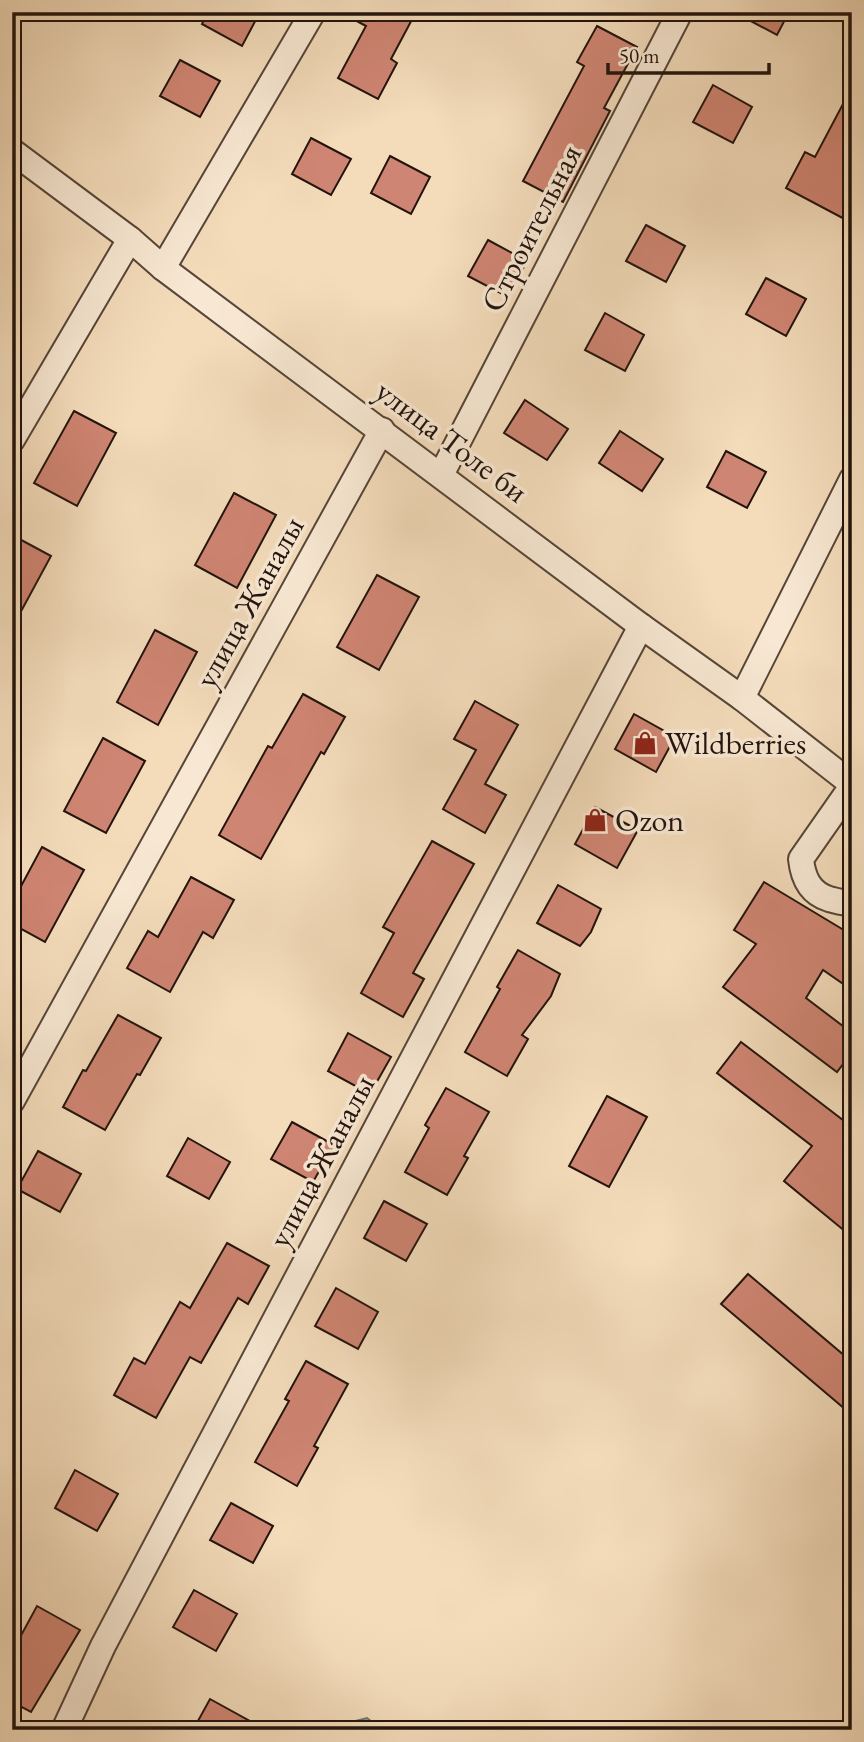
<svg xmlns="http://www.w3.org/2000/svg" width="864" height="1742" viewBox="0 0 864 1742" font-family="'EB Garamond',serif">
	<style>
		.water { fill: #9cbcad; stroke: #6b786d; stroke-width: 2 }
		.building { fill: #cf8573; stroke: #22130d; stroke-width: 2 }
		.lines { fill: none; stroke-linecap: round; stroke-linejoin: round }
		.minor-casing { stroke: #564538; stroke-width: 28 }
		.minor { stroke: #f8e8d3; stroke-width: 24 }
		.labels { text-anchor: middle; stroke-width: 7; stroke-linejoin: round; paint-order: stroke }
		.street-label { font-size: 32px; fill: #22130d; stroke: #f8e8d3 }
		.poi-label { font-size: 32px; fill: #22130d; stroke: #f8e8d3; text-anchor: start }
	</style>
	<rect width="100%" height="100%" fill="#f4dcbb"/>
	<filter id="stains"><feTurbulence type="fractalNoise" baseFrequency=".00286" numOctaves="4"/><feColorMatrix values="0 0 0 0 .2 0 0 0 0 .09 0 0 0 0 .02 0 0 0 .5 -.17"/></filter>
	<radialGradient id="worn" r=".72"><stop offset=".6" stop-color="#630" stop-opacity="0"/><stop offset="1" stop-color="#630" stop-opacity=".3"/></radialGradient>
	<path class="water" d="M367 1718 382 1730H336L344 1724Z"/>
	<g class="building">
		<path d="M208 12H260L242 46 202 24Z"/>
		<path d="M340 12H416L391 59 397 63 378 99 338 78 366 26Z"/>
		<path d="M734 12H789L777 35Z"/>
		<path d="M597 26 637 47 604 108 610 111 563 202 523 181 584 66 577 62Z"/>
		<path d="M180 60 220 81 200 117 160 96Z"/>
		<path d="M713 85 752 107 733 143 693 122Z"/>
		<path d="M852 87V223L786 188 805 152 815 157Z"/>
		<path d="M311 138 351 159 331 195 292 174Z"/>
		<path d="M390 156 430 177 411 214 371 193Z"/>
		<path d="M646 225 685 246 666 282 626 261Z"/>
		<path d="M488 240 527 261 508 297 468 276Z"/>
		<path d="M766 278 806 299 786 336 746 314Z"/>
		<path d="M605 313 644 335 625 371 585 350Z"/>
		<path d="M525 400 568 429 547 460 504 433Z"/>
		<path d="M74 411 116 433 77 506 34 483Z"/>
		<path d="M620 431 663 459 642 491 599 463Z"/>
		<path d="M726 451 766 472 747 508 707 487Z"/>
		<path d="M234 493 276 515 237 588 195 565Z"/>
		<path d="M12 535 51 556 12 628Z"/>
		<path d="M377 575 419 597 379 670 337 647Z"/>
		<path d="M155 630 197 652 158 725 117 702Z"/>
		<path d="M303 694 345 717 324 754 321 752 261 859 219 835 268 746 272 748Z"/>
		<path d="M475 701 518 725 485 784 506 795 485 833 443 809 476 750 454 739Z"/>
		<path d="M634 714 675 737 656 772 615 749Z"/>
		<path d="M103 738 145 761 106 833 64 811Z"/>
		<path d="M595 807 638 830 617 868 575 844Z"/>
		<path d="M432 841 474 864 413 973 424 979 403 1017 361 993 394 933 383 927Z"/>
		<path d="M42 847 84 870 45 942 12 924V903Z"/>
		<path d="M191 877 234 900 213 938 203 932 170 992 127 968 148 931 158 937Z"/>
		<path d="M764 882 852 935V990L823 970 806 998 852 1033V1052L837 1072 723 987 756 944 734 930Z"/>
		<path d="M558 885 601 909 591 932 580 946 537 923Z"/>
		<path d="M518 950 560 974 551 996 522 1035 528 1039 507 1076 465 1052 500 989 497 987Z"/>
		<path d="M118 1015 161 1038 140 1075 137 1074 105 1130 63 1107 83 1070 86 1071Z"/>
		<path d="M348 1033 391 1057 370 1094 328 1071Z"/>
		<path d="M741 1042 852 1127V1237L784 1181 812 1146 717 1073Z"/>
		<path d="M446 1088 489 1112 464 1156 468 1158 447 1195 405 1172 429 1128 425 1125Z"/>
		<path d="M607 1096 647 1117 609 1187 569 1166Z"/>
		<path d="M292 1122 334 1145 313 1182 271 1159Z"/>
		<path d="M188 1138 230 1162 209 1199 167 1176Z"/>
		<path d="M38 1151 81 1174 60 1212 17 1189Z"/>
		<path d="M384 1201 427 1224 406 1261 364 1238Z"/>
		<path d="M227 1243 269 1266 248 1304 238 1298 201 1363 190 1357 156 1418 114 1395 134 1358 145 1364 180 1302 190 1308Z"/>
		<path d="M748 1274 852 1362V1415L721 1304Z"/>
		<path d="M336 1288 378 1312 358 1349 315 1326Z"/>
		<path d="M306 1361 348 1384 314 1446 318 1448 297 1486 255 1462 289 1401 285 1399Z"/>
		<path d="M75 1470 118 1494 97 1531 55 1508Z"/>
		<path d="M231 1503 273 1526 253 1563 210 1540Z"/>
		<path d="M194 1590 237 1614 216 1651 173 1627Z"/>
		<path d="M37 1606 80 1630 31 1712 12 1702V1652Z"/>
		<path d="M210 1699 266 1730H193Z"/>
	</g>
	<g class="lines">
		<g class="minor-casing">
			<g id="minor">
				<path d="M12 151 130 239 163 268 641 626 742 698 852 784"/>
				<path d="M163 268 313 12"/>
				<path d="M12 440 130 239"/>
				<path d="M441 475 680 12"/>
				<path d="M742 698 852 479"/>
				<path d="M852 786 801 859C803 878 810 893 829 899 838 901 843 904 852 901"/>
				<path d="M12 1101 382 430"/>
				<path d="M64 1730 103 1646 641 626"/>
			</g>
		</g>
		<use href="#minor" class="minor"/>
	</g>
	<defs>
		<g id="shop-bare" transform="scale(1.89)"><path d="M-5-2.5h2.3a2.7 3.5 0 0 1 5.4 0H5L5.5 6h-11ZM-1.5-2.5h3a1.5 2.3 0 0 0-3 0Z" fill="#8f2418" stroke="#f8e8d3" stroke-width="2.5" paint-order="stroke"/></g>
	</defs>
	<g fill-rule="evenodd">
		<use href="#shop-bare" x="645" y="743"/>
		<use href="#shop-bare" x="595" y="820"/>
	</g>
	<g class="labels">
		<g class="street-label">
			<text transform="translate(531 228) rotate(-63)" y="11">Строительная</text>
			<text transform="translate(452 441) rotate(37)" y="11">улица Толе би</text>
			<text transform="translate(249 602) rotate(-61)" y="11">улица Жаналы</text>
			<text transform="translate(321 1161) rotate(-62)" y="11">улица Жаналы</text>
		</g>
		<g class="poi-label">
			<text x="665" y="754">Wildberries</text>
			<text x="615" y="831">Ozon</text>
		</g>
	</g>
	<rect width="864" height="1742" fill="none" stroke="#f4dcbb" stroke-width="42"/>
	<rect x="14" y="14" width="836" height="1714" fill="none" stroke="#22130d" stroke-width="3.5"/>
	<rect x="21" y="21" width="822" height="1700" fill="none" stroke="#22130d" stroke-width="2"/>
	<path d="M608 63v10h161v-10" fill="none" stroke="#22130d" stroke-width="3.5"/>
	<text x="619" y="63" font-size="21" fill="#22130d" stroke="#f8e8d3" stroke-width="5" paint-order="stroke">50 m</text>
	<rect width="100%" height="100%" filter="url(#stains)"/>
	<rect width="100%" height="100%" fill="url(#worn)"/>
</svg>
